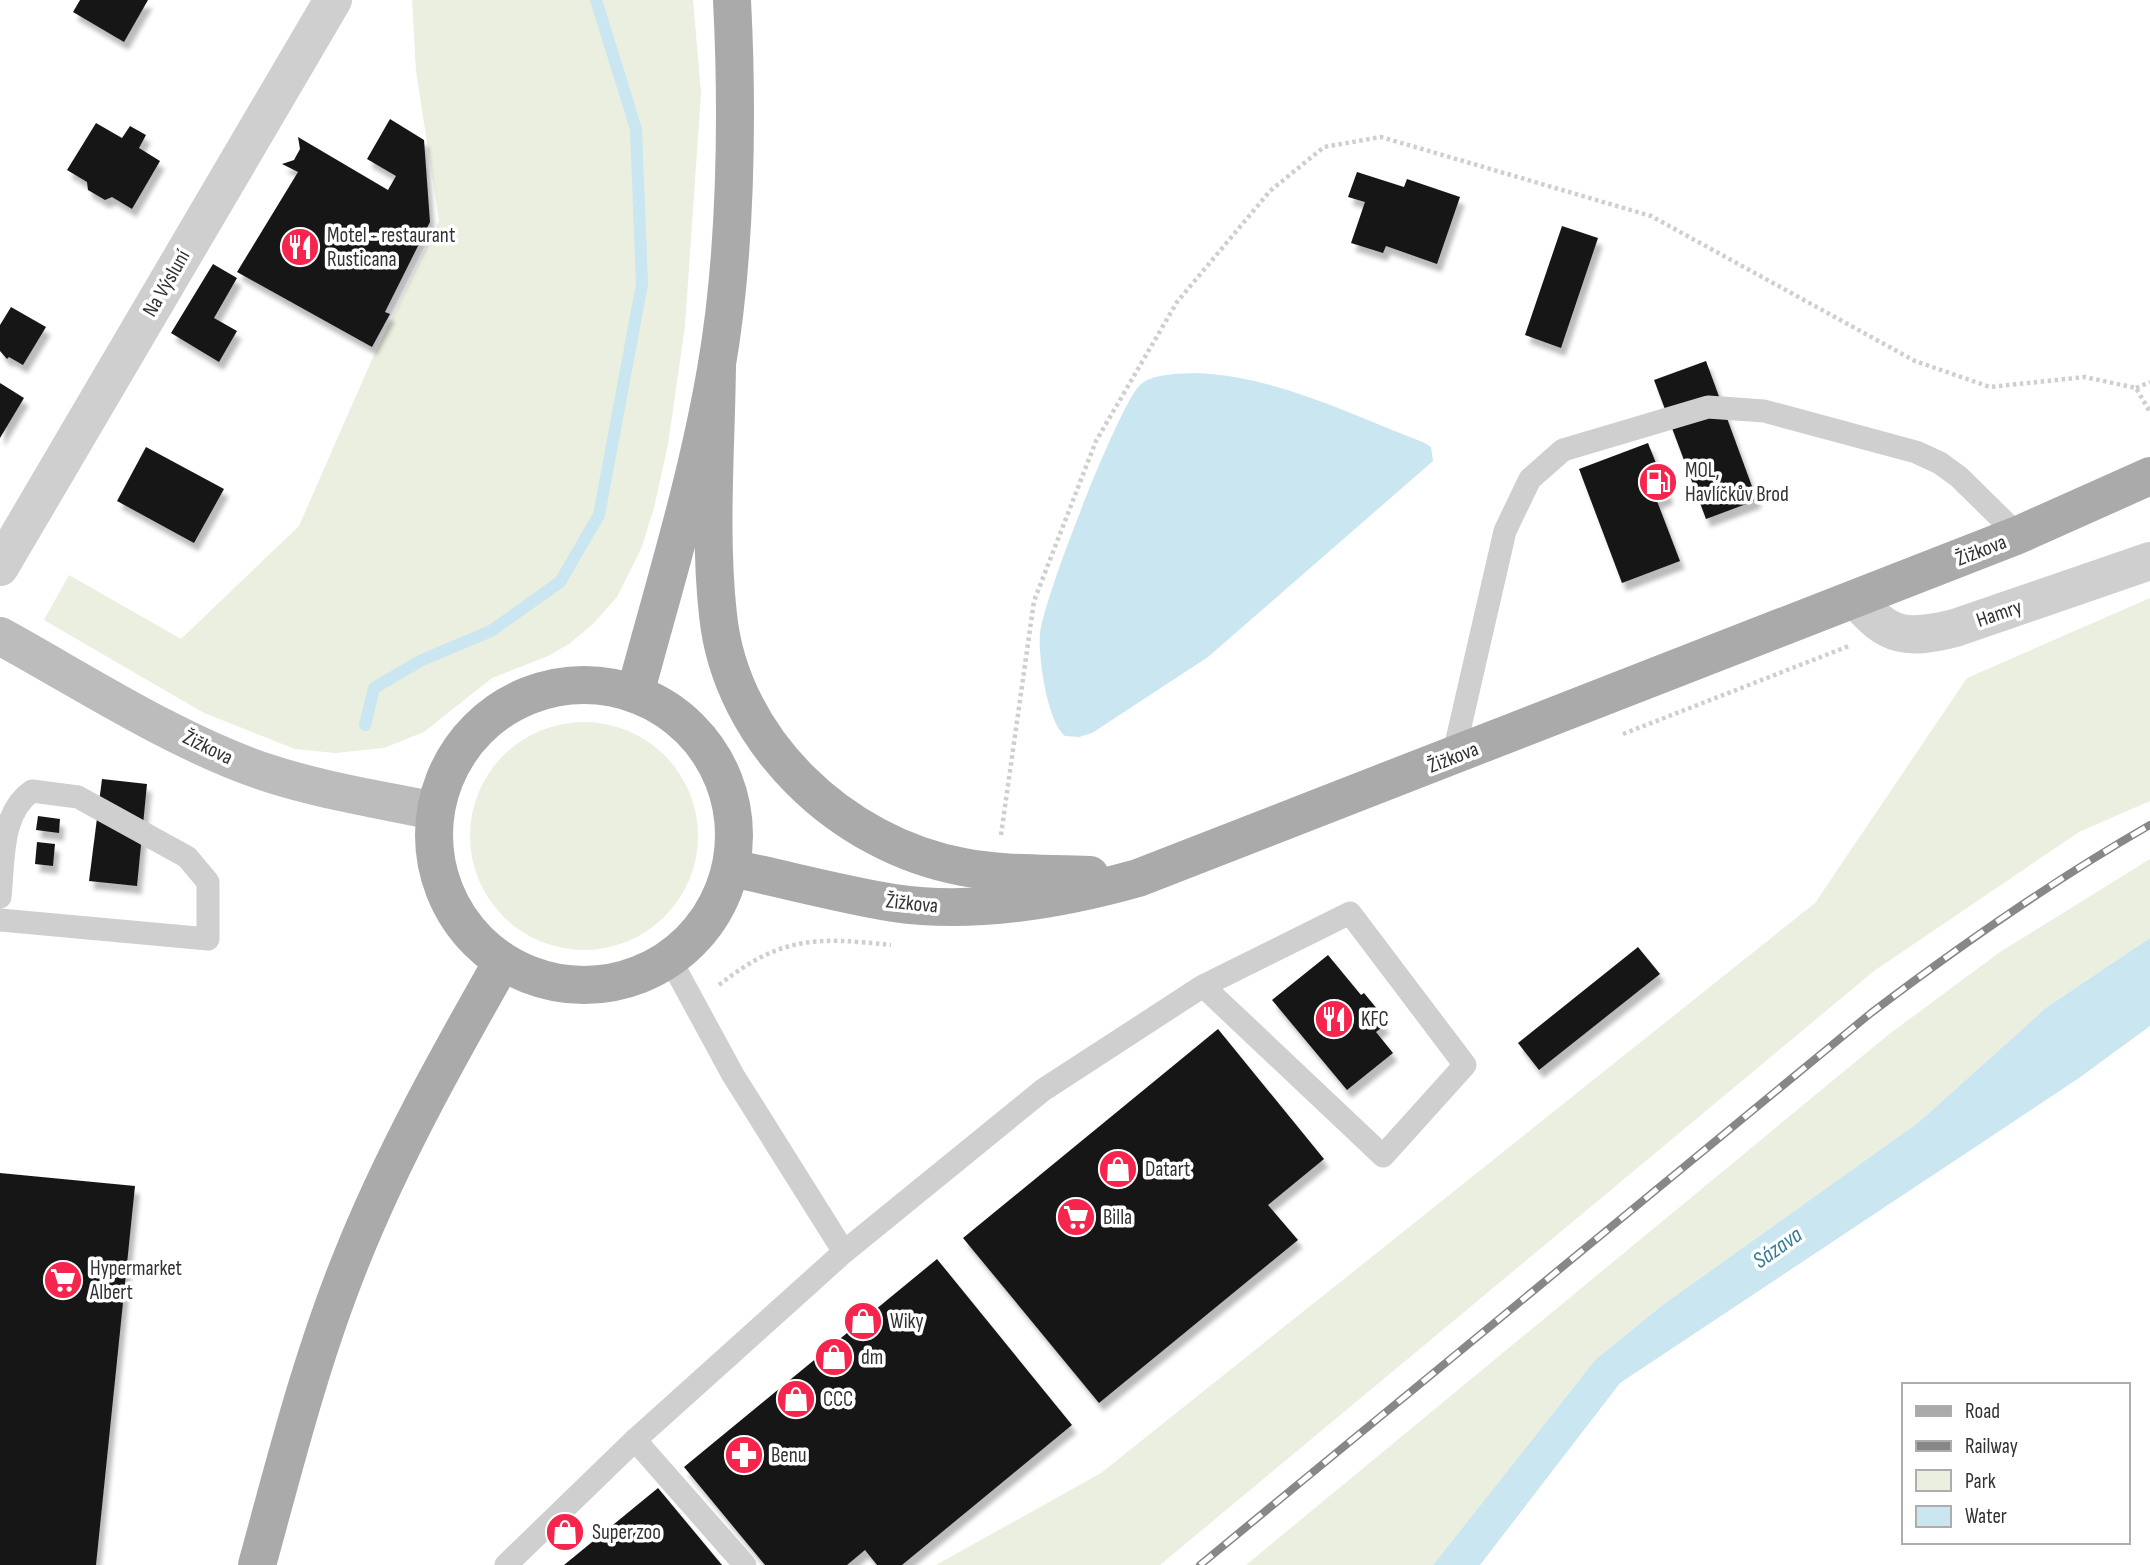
<svg xmlns="http://www.w3.org/2000/svg" width="2150" height="1565" viewBox="0 0 2150 1565" font-family="'Sofia Sans Condensed',sans-serif">
	<style>
		.green { fill: #eaefdf }
		.water { fill: #cae6f0 }
		.lines { fill: none; stroke-linecap: round; stroke-linejoin: round }
		.stream { stroke: #cae6f0; stroke-width: 12 }
		.building { fill: #191919; filter: url(#shadow) }
		.path { stroke: #cfcfcf; stroke-width: 4.5; stroke-dasharray: 3.5 3.5; stroke-linecap: butt }
		.service { stroke: #cfcfcf; stroke-width: 23 }
		.minor { stroke: #cfcfcf; stroke-width: 38 }
		.secondary { stroke: #bcbcbc; stroke-width: 38 }
		.primary { stroke: #aaa; stroke-width: 38 }
		.rail-casing { stroke: #878787; stroke-width: 8 }
		.rail { stroke: #fff; stroke-width: 5; stroke-dasharray: 16; stroke-linecap: butt }
		.labels { text-anchor: middle; stroke-width: 7; stroke-linejoin: round; paint-order: stroke }
		.poi-label { font-size: 21px; fill: #323232; stroke: #fff; text-anchor: start }
		.street-label { font-size: 21px; fill: #323232; stroke: #fff }
		.water-label { font-size: 23px; font-style: italic; fill: #347b96; stroke: #fff }
	</style>
	<defs>
		<filter id="shadow"><feDropShadow dx="4.5" dy="8" stdDeviation="2" flood-color="#0004"/></filter>
	</defs>
	<rect width="100%" height="100%" fill="#fff"/>
	<g class="green">
		<path d="M412 0H693L701 93 685 326 668 444 654 508 641 549 617 597 593 624 569 644 548 656 492 678 424 732 384 748 335 753 295 749 204 713 44 620 69 575 181 639 299 526 373 357 439 221 416 71Z"/>
		<path d="M2150 598V801L2079 832 1874 971 1160 1565H936L1101 1473 1815 903 1967 678Z"/>
		<circle cx="584" cy="836" r="114"/>
		<path d="M2150 859V938L2047 1007 1919 1122 1664 1304 1596 1359 1433 1565H1246L1888 1035 2000 952Z"/>
	</g>
	<g class="water">
		<path d="M1196 373C1276 376 1352 415 1425 443L1431 447 1433 461 1208 657 1092 733 1079 737 1065 736C1047 722 1038 656 1040 634 1042 602 1119 405 1140 385 1153 373 1179 374 1196 373Z"/>
		<path d="M2150 938V1026L2079 1078 1620 1383 1480 1565H1433L1596 1359 1664 1304 1919 1122 2047 1007Z"/>
	</g>
	<g class="lines">
		<path class="stream" d="M365 725 374 688 422 660 491 631 560 582 599 515 642 284 636 129 596 0"/>
	</g>
	<g class="building">
		<path d="M80 0H148L124 42 73 12Z"/>
		<path d="M390 119 424 140 430 222 385 312 390 314 372 347 237 272 298 172 282 164 294 160 300 149 298 137 388 190 396 176 367 159Z"/>
		<path d="M96 123 122 138 130 126 146 135 139 148 160 161 132 209 112 197 105 200 88 190 87 182 67 170Z"/>
		<path d="M1357 172 1404 187 1407 179 1460 197 1437 264 1386 246 1383 253 1351 243 1365 202 1348 197Z"/>
		<path d="M1562 226 1598 238 1561 348 1525 335Z"/>
		<path d="M213 264 237 278 214 318 237 331 219 362 171 333Z"/>
		<path d="M11 307 46 327 23 365 9 357 7 359 0 351V325Z"/>
		<path d="M1706 361 1757 500 1706 519 1654 380Z"/>
		<path d="M0 383 24 398 0 438Z"/>
		<path d="M1648 443 1669 496 1657 501 1680 561 1622 583 1579 469Z"/>
		<path d="M146 447 224 489 194 543 117 501Z"/>
		<path d="M102 779 147 784 137 886 89 881Z"/>
		<path d="M38 816 60 819 59 833 36 830Z"/>
		<path d="M37 842 55 844 53 866 35 864Z"/>
		<path d="M1638 947 1660 974 1539 1070 1518 1043Z"/>
		<path d="M1328 955 1361 995 1364 993 1378 1010 1374 1012 1385 1025 1376 1032 1393 1053 1347 1090 1272 1000Z"/>
		<path d="M1218 1029 1324 1159 1268 1205 1298 1240 1099 1403 963 1238Z"/>
		<path d="M0 1173 135 1186 96 1565H0Z"/>
		<path d="M937 1259 1072 1425 902 1565H877L865 1550 847 1565H765L684 1467Z"/>
		<path d="M658 1488 722 1565H564Z"/>
	</g>
	<g class="lines">
		<g class="path">
			<path d="M2136 388 2150 382"/>
			<path d="M1623 734 1849 646"/>
			<path d="M1001 835 1034 601 1096 441 1177 302 1270 191 1324 147 1381 137 1651 216 1915 361 1990 387 2085 377 2136 388 2150 412"/>
			<path d="M719 985C781 936 816 937 891 945"/>
		</g>
		<g class="service">
			<path d="M1453 757 1505 531 1530 479 1563 450 1708 407 1764 411 1916 452 1940 463 1959 477 2018 535"/>
			<path d="M0 897C4 861 0 813 32 791L78 797 187 857 208 882V939L0 920"/>
			<path d="M670 959 733 1075 844 1252"/>
			<path d="M635 1440 745 1565"/>
			<path d="M506 1565 635 1440 844 1252 1043 1090 1203 986 1350 913 1465 1065 1383 1156 1203 986"/>
		</g>
		<g class="minor">
			<path d="M0 567 333 0"/>
			<path d="M1856 599C1888 638 1907 640 1955 628L2150 561"/>
		</g>
		<path class="secondary" d="M0 636C82 681 174 741 262 771 318 790 377 799 435 811"/>
		<g class="primary">
			<path d="M717 366C716 448 709 535 718 615 731 741 842 845 963 867 1004 875 1048 873 1090 875"/>
			<circle cx="584" cy="835" r="150"/>
			<path d="M635 694C664 586 697 480 716 370 736 256 738 116 732 0"/>
			<path d="M731 868C785 879 839 894 894 903 975 915 1060 900 1138 878L2018 535 2150 476"/>
			<path d="M257 1565C285 1463 311 1359 351 1260 392 1157 447 1059 502 962"/>
		</g>
		<g class="rail-casing">
			<path id="rail" d="M1200 1565 1871 1013C1961 945 2052 881 2150 825"/>
		</g>
		<use href="#rail" class="rail"/>
	</g>
	<defs>
		<g id="restaurant-disc" transform="scale(2.0125)"><circle r="9.5" fill="#f7254d" stroke="#fff"/><path d="M-5-6h1v4h1v-4h1v4h1v-4h1v5L-1.5 .5V6h-2V.5L-5-1ZM5-6V6H3V1.5H1.5Q1.5-4 5-6Z" fill="#fff"/></g>
		<g id="fuel-disc" transform="scale(2.0125)"><circle r="9.5" fill="#f7254d" stroke="#fff"/><path d="M-5.5-6h7V0h2V4h1.3V-2.5L3-4.5l.8-.8L6-3V5H2.5V1h-1V6h-7ZM-4.2-4.7v3.2H.2V-4.7Z" fill="#fff"/></g>
		<g id="shop-disc" transform="scale(2.0125)"><circle r="9.5" fill="#f7254d" stroke="#fff"/><path d="M-5-2.5h2.3a2.7 3.5 0 0 1 5.4 0H5L5.5 6h-11ZM-1.5-2.5h3a1.5 2.3 0 0 0-3 0Z" fill="#fff"/></g>
		<g id="supermarket-disc" transform="scale(2.0125)"><circle r="9.5" fill="#f7254d" stroke="#fff"/><path d="M-6-5.5h2.5l.6 2H6L4.5 2H-2.5L-4.4-4H-6ZM-1.5 3.2a1.3 1.3 0 1 0 .1 0ZM3 3.2a1.3 1.3 0 1 0 .1 0Z" fill="#fff"/></g>
		<g id="pharmacy-disc" transform="scale(2.0125)"><circle r="9.5" fill="#f7254d" stroke="#fff"/><path d="M-2-6h4v4h4v4h-4v4h-4v-4h-4v-4h4Z" fill="#fff"/></g>
	</defs>
	<g fill-rule="evenodd">
		<use href="#restaurant-disc" x="300" y="247"/>
		<use href="#fuel-disc" x="1658" y="482"/>
		<use href="#restaurant-disc" x="1334" y="1019"/>
		<use href="#shop-disc" x="1118" y="1169"/>
		<use href="#supermarket-disc" x="1076" y="1217"/>
		<use href="#supermarket-disc" x="63" y="1280"/>
		<use href="#shop-disc" x="863" y="1321"/>
		<use href="#shop-disc" x="834" y="1357"/>
		<use href="#shop-disc" x="796" y="1399"/>
		<use href="#pharmacy-disc" x="744" y="1455"/>
		<use href="#shop-disc" x="565" y="1532"/>
	</g>
	<g class="labels">
		<g class="poi-label">
			<text x="327" y="242">Motel - restaurant<tspan x="327" dy="24">Rusticana</tspan></text>
			<text x="1685" y="477">MOL,<tspan x="1685" dy="24">Havlíčkův Brod</tspan></text>
			<text x="1361" y="1026">KFC</text>
			<text x="1145" y="1176">Datart</text>
			<text x="1103" y="1224">Billa</text>
			<text x="90" y="1275">Hypermarket<tspan x="90" dy="24">Albert</tspan></text>
			<text x="890" y="1328">Wiky</text>
			<text x="861" y="1364">dm</text>
			<text x="823" y="1406">CCC</text>
			<text x="771" y="1462">Benu</text>
			<text x="592" y="1539">Super zoo</text>
		</g>
		<g class="street-label">
			<text transform="translate(166 283) rotate(-60)" y="7">Na Výsluní</text>
			<text transform="translate(1981 550) rotate(-21)" y="7">Žižkova</text>
			<text transform="translate(1999 613) rotate(-19)" y="7">Hamry</text>
			<text transform="translate(208 747) rotate(26)" y="7">Žižkova</text>
			<text transform="translate(1453 757) rotate(-21)" y="7">Žižkova</text>
			<text transform="translate(912 903) rotate(6)" y="7">Žižkova</text>
		</g>
		<g class="water-label">
			<text transform="translate(1777 1247) rotate(-35)" y="8">Sázava</text>
		</g>
	</g>
	<rect x="1902" y="1383" width="228" height="161" fill="#ffffff" stroke="#adadad" stroke-width="2"/>
	<rect x="1916" y="1406" width="35" height="10" fill="#aaaaaa" stroke="#adadad" stroke-width="2"/>
	<text x="1965" y="1418" font-size="21" fill="#323232">Road</text>
	<rect x="1916" y="1441" width="35" height="10" fill="#878787" stroke="#adadad" stroke-width="2"/>
	<text x="1965" y="1453" font-size="21" fill="#323232">Railway</text>
	<rect x="1916" y="1470" width="35" height="21" fill="#eaefdf" stroke="#adadad" stroke-width="2"/>
	<text x="1965" y="1488" font-size="21" fill="#323232">Park</text>
	<rect x="1916" y="1506" width="35" height="21" fill="#cae6f0" stroke="#adadad" stroke-width="2"/>
	<text x="1965" y="1523" font-size="21" fill="#323232">Water</text>
</svg>
